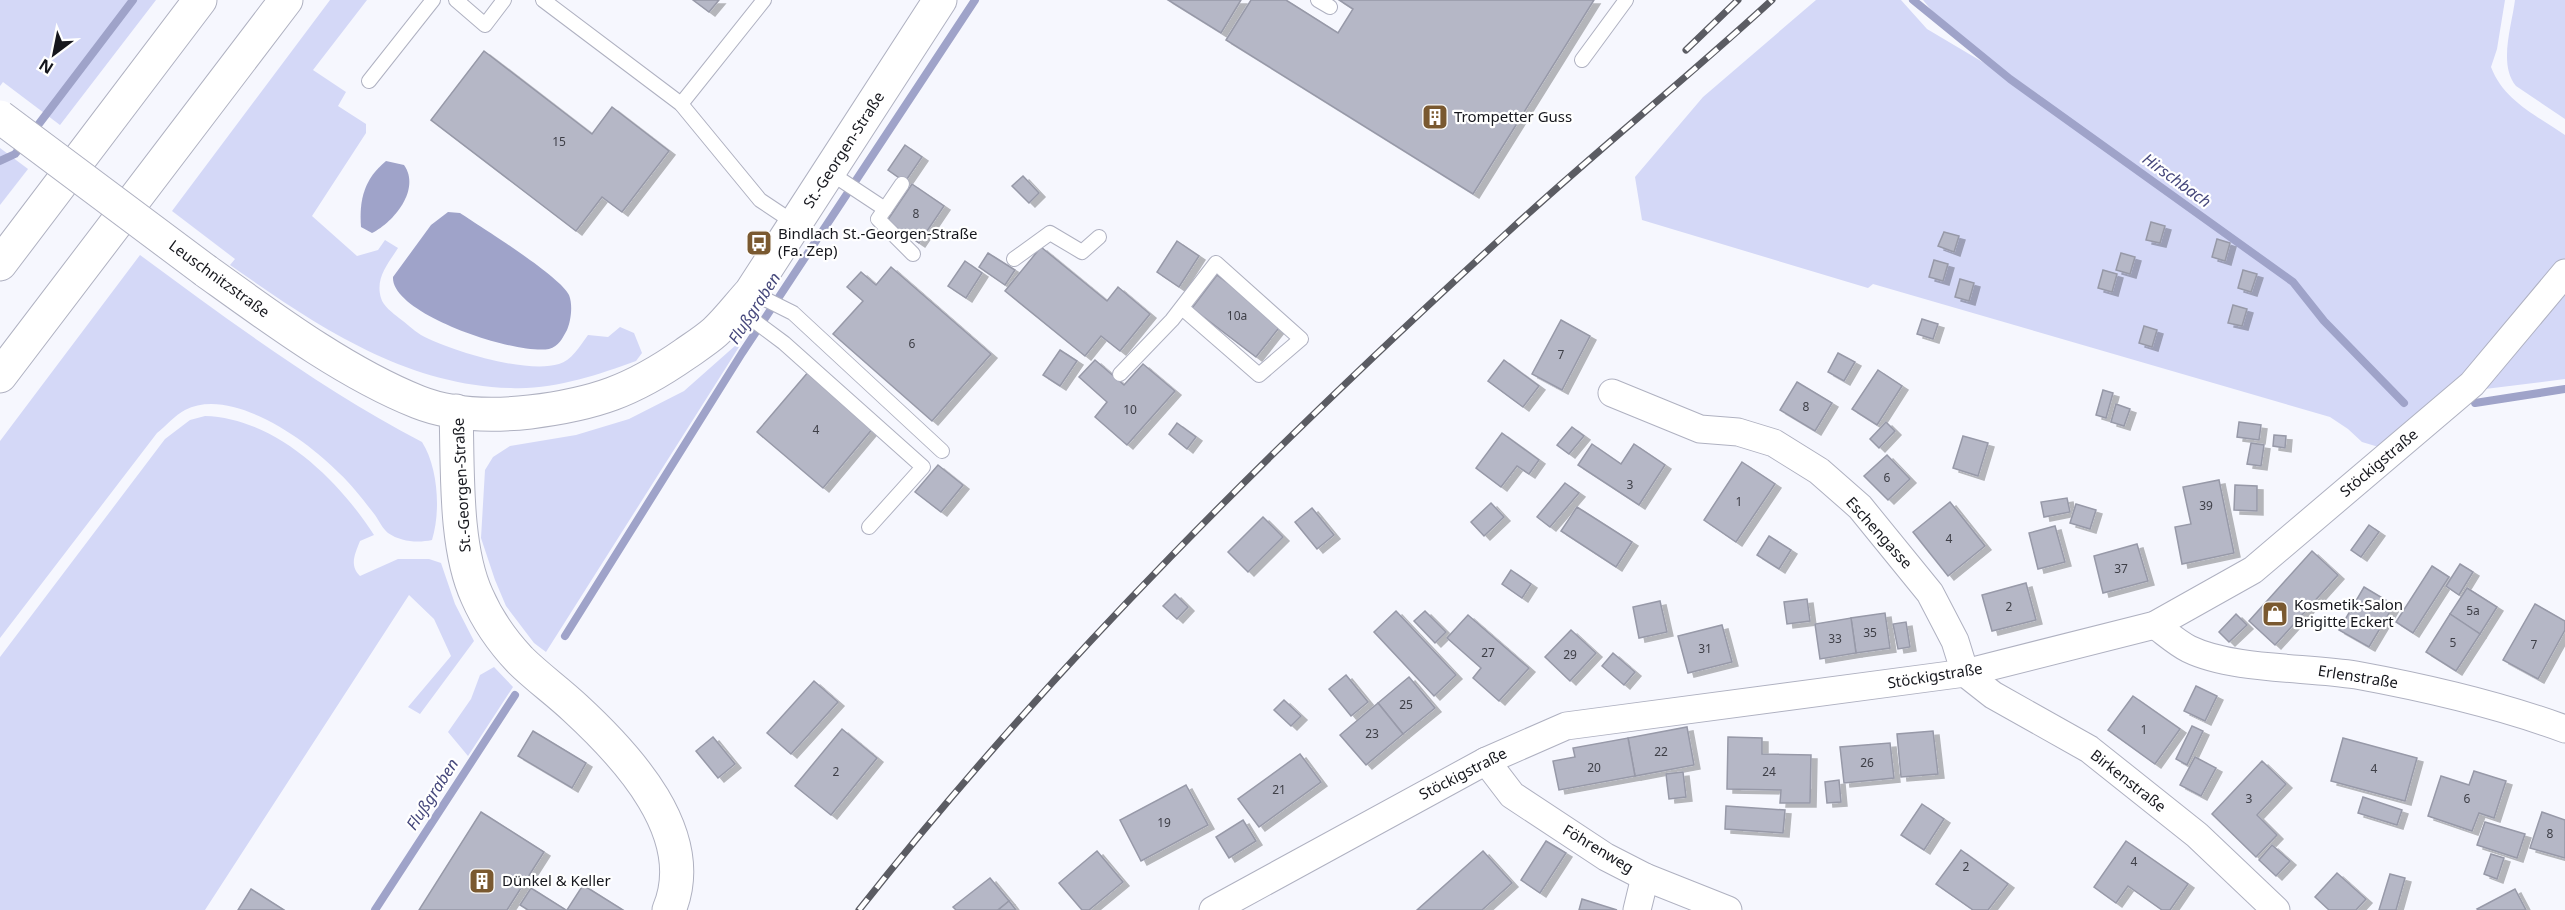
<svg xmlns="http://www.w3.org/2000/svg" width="2565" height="910" viewBox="0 0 2565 910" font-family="'Noto Sans',sans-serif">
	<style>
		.green { fill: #d4d8f7 }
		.water { fill: #9fa3c9 }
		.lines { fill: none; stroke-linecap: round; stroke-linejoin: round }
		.stream { stroke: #9fa3c9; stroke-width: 8 }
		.building { fill: #b5b7c6; stroke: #9799a8; stroke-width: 1.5; filter: url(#shadow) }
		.service-casing { stroke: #afb1c1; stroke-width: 16 }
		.minor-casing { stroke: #afb1c1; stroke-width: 29 }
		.tertiary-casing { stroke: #afb1c1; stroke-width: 35 }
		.motorway-casing { stroke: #afb1c1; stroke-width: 35 }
		.service { stroke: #fff; stroke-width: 14 }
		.minor { stroke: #fff; stroke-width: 27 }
		.tertiary { stroke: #fff; stroke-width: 33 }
		.motorway { stroke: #fff; stroke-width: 33 }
		.rail-casing { stroke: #5b5c63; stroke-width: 7 }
		.rail { stroke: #fff; stroke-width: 4.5; stroke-dasharray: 14; stroke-linecap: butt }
		.tertiary-bridge-casing { stroke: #afb1c1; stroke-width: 35; stroke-linecap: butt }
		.tertiary-bridge { stroke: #fff; stroke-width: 33 }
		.labels { text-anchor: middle; stroke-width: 4.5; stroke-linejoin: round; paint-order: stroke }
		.number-label { font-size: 12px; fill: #3e3f47 }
		.poi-label { font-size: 15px; fill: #16171d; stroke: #fff; text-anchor: start }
		.street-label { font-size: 15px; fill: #16171d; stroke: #fff }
		.water-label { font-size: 16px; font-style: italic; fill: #46487c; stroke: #fff }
	</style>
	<defs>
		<filter id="shadow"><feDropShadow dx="6" dy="4" stdDeviation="0" flood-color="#0004"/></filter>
	</defs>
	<rect width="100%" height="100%" fill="#f6f7fe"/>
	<g class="green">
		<path d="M0 0H156L60 125 3 82 0 86Z"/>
		<path d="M330 0H367L313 70 346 92 338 106 366 124V133L312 216 357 256 378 250 385 240 398 248C388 264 375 278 381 298 383 306 393 313 399 318 406 323 413 330 421 335 451 351 526 374 559 364 571 361 580 346 588 335L608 337 620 327 634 333 642 353 636 361C597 375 554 390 511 388 403 385 316 325 230 265L235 259 172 211Z"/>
		<path d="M1816 0H1901L1927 29 2045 99 1951 34 1923 0H2505L2497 49 2491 67C2504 101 2536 115 2565 135V261L2470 375 2382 448 2362 442 2348 429 2330 417 1873 284 1868 288 1642 220 1635 177 1703 97Z"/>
		<path d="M2515 0H2565V119L2516 86C2498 65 2512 25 2515 0Z"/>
		<path d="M0 148 28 169 0 205Z"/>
		<path d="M140 255C231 322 321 389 422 442 438 467 441 511 432 540 418 543 401 542 388 533 383 529 379 521 375 515 364 501 352 485 339 473 308 441 232 386 185 410 175 415 166 426 157 433L0 638V441Z"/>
		<path d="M2565 286V379L2477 390Z"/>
		<path d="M736 345 739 347 546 652 534 643 506 606 495 580 481 538 485 470 493 457 510 446 576 435 629 419 684 391Z"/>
		<path d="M205 416C275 418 338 479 374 535L360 541C355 554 349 565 360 576L398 559H429L441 563 455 604 474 641 420 714 408 707 451 656 434 619 409 595 205 910H0V657L165 439 190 420Z"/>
		<path d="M494 667 513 687 468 756 448 732 471 699 480 675Z"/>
	</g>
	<g class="water">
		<path d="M386 161 404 165C421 189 394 222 372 233L361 227C359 200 364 179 386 161Z"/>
		<path d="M448 212 460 213C481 227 560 276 569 295 573 305 571 321 567 330 562 339 559 346 549 349 516 355 391 314 393 277L431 225Z"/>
	</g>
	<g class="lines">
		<g class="stream">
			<path d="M1913 0 2010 79 2293 282 2324 321 2404 403"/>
			<path d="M32 133 133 0"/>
			<path d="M0 161 15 154 24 143"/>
			<path d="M2475 403 2565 389"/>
			<path d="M565 636 742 353 975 0"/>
			<path d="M375 910 515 695"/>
		</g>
	</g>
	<g class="building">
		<path d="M693 0H719L709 12Z"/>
		<path d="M1168 0H1241L1221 33Z"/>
		<path d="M1251 0H1286L1338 33 1353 9 1339 0H1594L1473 194 1226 40Z"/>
		<path d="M484 51 592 134 612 107 669 151 622 212 602 197 576 231 431 120Z"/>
		<path d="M905 145 922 157 905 182 888 170Z"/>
		<path d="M1023 176 1039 193 1029 203 1012 186Z"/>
		<path d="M912 184 944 206 919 243 887 221Z"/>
		<path d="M2151 222 2165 226 2160 243 2146 240Z"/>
		<path d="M1944 232 1959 236 1954 252 1938 246Z"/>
		<path d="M2217 239 2230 243 2225 261 2212 257Z"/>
		<path d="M1177 241 1199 256 1179 287 1157 272Z"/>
		<path d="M1041 247 1107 301 1118 287 1150 314 1120 351 1101 336 1085 356 1005 291Z"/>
		<path d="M988 253 1015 270 1005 285 979 267Z"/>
		<path d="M2121 253 2135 257 2130 274 2116 270Z"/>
		<path d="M1934 260 1948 264 1943 281 1929 277Z"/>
		<path d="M965 261 982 273 966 298 948 286Z"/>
		<path d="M891 267 991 354 932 421 833 334 863 301 847 287 861 272 876 285Z"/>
		<path d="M2103 270 2117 274 2112 292 2098 288Z"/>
		<path d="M2243 270 2257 274 2251 292 2238 288Z"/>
		<path d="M1217 275 1282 324 1256 357 1192 308Z"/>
		<path d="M1960 279 1974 283 1969 301 1955 297Z"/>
		<path d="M2233 305 2247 309 2242 326 2228 323Z"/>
		<path d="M1922 319 1938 324 1933 339 1917 334Z"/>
		<path d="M1561 320 1590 336 1562 390 1532 374Z"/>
		<path d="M2144 326 2157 330 2152 347 2139 343Z"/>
		<path d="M1060 350 1077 361 1060 386 1043 375Z"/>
		<path d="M1838 353 1855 362 1844 381 1828 372Z"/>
		<path d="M1095 360 1124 385 1143 364 1175 391 1127 445 1095 417 1107 402 1079 377Z"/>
		<path d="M1504 360 1539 386 1523 407 1488 381Z"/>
		<path d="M1878 370 1902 386 1877 425 1852 409Z"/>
		<path d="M809 371 874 427 823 488 757 432Z"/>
		<path d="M1797 382 1832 403 1815 431 1780 410Z"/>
		<path d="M2103 390 2113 393 2106 418 2096 415Z"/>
		<path d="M2116 404 2130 409 2124 426 2111 422Z"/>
		<path d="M1886 422 1895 431 1879 448 1870 439Z"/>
		<path d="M2239 422 2261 425 2259 440 2237 437Z"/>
		<path d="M1177 423 1196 437 1187 449 1169 434Z"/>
		<path d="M1572 427 1584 436 1569 454 1557 445Z"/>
		<path d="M1502 433 1539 460 1529 474 1517 466 1501 487 1476 468Z"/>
		<path d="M2274 435 2286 436 2285 448 2273 446Z"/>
		<path d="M1963 436 1988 443 1978 476 1953 468Z"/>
		<path d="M2251 443 2264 445 2261 466 2247 464Z"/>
		<path d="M1592 444 1621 464 1634 444 1665 465 1639 505 1578 465Z"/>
		<path d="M1887 455 1910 479 1888 500 1864 476Z"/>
		<path d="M1742 462 1775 484 1736 542 1704 520Z"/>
		<path d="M938 465 963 485 941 512 915 492Z"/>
		<path d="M2219 480 2234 553 2182 564 2175 527 2191 524 2183 487Z"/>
		<path d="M1565 483 1579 493 1550 527 1537 517Z"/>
		<path d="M2235 485 2257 486V511L2234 510Z"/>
		<path d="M2067 498 2070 512 2044 517 2041 502Z"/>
		<path d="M1950 502 1985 546 1948 576 1913 532Z"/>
		<path d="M1491 503 1504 517 1484 536 1471 522Z"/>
		<path d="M2076 504 2096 510 2090 529 2070 523Z"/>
		<path d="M1577 507 1632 542 1616 567 1561 531Z"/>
		<path d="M1312 508 1334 535 1317 549 1295 522Z"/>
		<path d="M1263 517 1283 537 1248 572 1228 552Z"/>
		<path d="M2369 525 2379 532 2361 557 2351 550Z"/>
		<path d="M2055 526 2065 562 2038 569 2029 533Z"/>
		<path d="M1769 536 1791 550 1779 569 1757 555Z"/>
		<path d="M2137 544 2148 581 2103 593 2094 556Z"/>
		<path d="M2312 551 2338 575 2275 645 2249 621Z"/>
		<path d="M2460 564 2473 572 2459 595 2446 586Z"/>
		<path d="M2432 566 2449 577 2413 633 2396 622Z"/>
		<path d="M1511 570 1531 584 1522 598 1502 584Z"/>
		<path d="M2026 583 2036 620 1992 631 1982 595Z"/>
		<path d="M2364 587 2394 605 2369 647 2339 630Z"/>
		<path d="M2467 588 2497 607 2480 634 2450 614Z"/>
		<path d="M1175 594 1188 607 1177 619 1163 606Z"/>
		<path d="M1807 599 1810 621 1787 624 1784 602Z"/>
		<path d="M1660 601 1667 632 1639 638 1633 607Z"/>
		<path d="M2535 604 2565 621V630L2538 679 2503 660Z"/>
		<path d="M1396 611 1456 675 1434 696 1374 632Z"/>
		<path d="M1425 611 1446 632 1435 643 1414 621Z"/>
		<path d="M1885 613 1890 648 1856 653 1851 618Z"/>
		<path d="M2236 614 2247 625 2229 642 2219 632Z"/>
		<path d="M2450 614 2480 634 2456 671 2426 652Z"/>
		<path d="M1468 615 1529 668 1499 701 1473 678 1481 668 1447 638Z"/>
		<path d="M1851 618 1856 653 1820 659 1815 624Z"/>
		<path d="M1906 622 1910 647 1898 649 1893 624Z"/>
		<path d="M1722 625 1732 662 1688 673 1678 636Z"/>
		<path d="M1571 630 1596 653 1570 681 1545 657Z"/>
		<path d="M1613 653 1635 672 1624 685 1602 666Z"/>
		<path d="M1346 675 1368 702 1351 716 1329 689Z"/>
		<path d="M1409 677 1435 708 1403 734 1378 703Z"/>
		<path d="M814 681 838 702 791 754 767 733Z"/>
		<path d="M2196 686 2217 696 2205 721 2184 711Z"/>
		<path d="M2133 696 2180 729 2155 764 2108 730Z"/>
		<path d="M1284 700 1301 716 1291 726 1274 710Z"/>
		<path d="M1378 703 1403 734 1366 765 1340 735Z"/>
		<path d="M2192 726 2203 731 2187 765 2176 759Z"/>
		<path d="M1687 727 1694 765 1635 776 1628 738Z"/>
		<path d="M842 729 877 758 831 815 795 786Z"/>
		<path d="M533 731 586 763 572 788 518 756Z"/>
		<path d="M1933 731 1938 774 1901 777 1897 734Z"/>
		<path d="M713 737 735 764 718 778 696 751Z"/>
		<path d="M1728 737 1762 738V754L1811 755 1810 803H1780L1781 790 1727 789Z"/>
		<path d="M1628 738 1635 776 1559 790 1553 761 1575 757 1573 748Z"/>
		<path d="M2343 738 2417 758 2405 801 2331 781Z"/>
		<path d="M1890 743 1894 778 1844 783 1840 747Z"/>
		<path d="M1300 754 1321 782 1259 827 1238 799Z"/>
		<path d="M2195 757 2216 768 2201 796 2180 785Z"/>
		<path d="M2262 761 2286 784 2257 815 2277 835 2256 857 2212 814Z"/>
		<path d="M2474 771 2506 781 2494 818 2479 813 2472 831 2428 816 2441 776 2469 785Z"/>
		<path d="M1683 772 1686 797 1669 799 1666 774Z"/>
		<path d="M1839 780 1841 802 1827 803 1825 782Z"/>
		<path d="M1186 785 1208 825 1141 861 1120 820Z"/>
		<path d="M2363 797 2402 810 2397 825 2358 813Z"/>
		<path d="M1922 804 1944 819 1924 850 1901 835Z"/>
		<path d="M1726 806 1785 810 1783 833 1725 829Z"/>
		<path d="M481 812 544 852 507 910H419Z"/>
		<path d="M2542 812 2565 820V858L2530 848Z"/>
		<path d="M1243 820 1256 841 1229 858 1216 837Z"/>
		<path d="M2485 822 2525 834 2517 858 2477 845Z"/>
		<path d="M1546 841 1566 853 1540 893 1521 880Z"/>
		<path d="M2126 841 2188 884 2170 910H2162L2128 886 2116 903 2094 887Z"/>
		<path d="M2272 845 2290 861 2276 876 2259 860Z"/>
		<path d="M1961 850 2008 884 1988 910H1973L1936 884Z"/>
		<path d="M1097 851 1123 882 1089 910H1082L1059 883Z"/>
		<path d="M1483 851 1512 883 1482 910H1417Z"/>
		<path d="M2491 854 2504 858 2497 879 2484 874Z"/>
		<path d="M2337 873 2366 899 2356 910H2329L2315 897Z"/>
		<path d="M2390 874 2405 878 2396 910H2379Z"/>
		<path d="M990 878 1009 901 998 910H956L953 907Z"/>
		<path d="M583 885 623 910H567Z"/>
		<path d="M531 888 566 910H528L520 905Z"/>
		<path d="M251 889 284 910H238Z"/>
		<path d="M2515 889 2526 910H2478L2477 909Z"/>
		<path d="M1582 899 1617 910H1579Z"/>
		<path d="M1009 901 1016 910H998Z"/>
	</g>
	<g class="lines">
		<g class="service-casing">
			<g id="service">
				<path d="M456 0 485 25 504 0"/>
				<path d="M543 0 681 104 760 200 796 224"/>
				<path d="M1318 0 1330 7"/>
				<path d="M1582 60 1626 0"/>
				<path d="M369 81 433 0"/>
				<path d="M681 104 764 0"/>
				<path d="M829 172 885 209 902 184"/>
				<path d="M885 209 878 219 913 254"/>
				<path d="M1014 259 1050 233 1082 252 1099 237"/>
				<path d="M751 292 793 313 942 451"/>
				<path d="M737 308 784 343 923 467 869 527"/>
				<path d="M1120 374 1172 320 1216 263 1301 339 1259 375 1182 308"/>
			</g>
		</g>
		<g class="minor-casing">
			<g id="minor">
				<path d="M1612 393 1700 429 1738 432 1774 443 1819 471 1860 507 1930 593 1955 641 1965 673"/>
				<path d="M2155 625C2166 633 2177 643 2189 649 2232 670 2307 667 2356 675 2427 688 2497 704 2565 729"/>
				<path d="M1965 673 1993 695 2089 749 2197 835 2276 910"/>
				<path d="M1486 761 1512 795 1606 857 1645 877 1728 910"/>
				<path d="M1213 910 1486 761 1566 726 1965 673 2155 625 2253 570 2472 384 2565 273"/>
				<path d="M1637 910 1645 877"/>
			</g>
		</g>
		<g class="tertiary-casing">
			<g id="tertiary">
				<path d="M206 271C270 317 345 373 418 402 453 416 494 416 530 412 595 404 632 391 685 354 695 347 706 340 715 332 728 320 739 305 751 292L940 0"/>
				<path d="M456 411C458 466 454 546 477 596 487 619 503 642 520 660 537 677 557 691 575 708 626 755 701 834 669 910"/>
			</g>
		</g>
		<g class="motorway-casing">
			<g id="motorway">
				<path d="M0 264 200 0"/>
				<path d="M0 376 286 0"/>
			</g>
		</g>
		<use href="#service" class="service"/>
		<use href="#minor" class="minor"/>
		<use href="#tertiary" class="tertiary"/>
		<use href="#motorway" class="motorway"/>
		<g class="rail-casing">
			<g id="rail">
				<path d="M1686 50 1738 0"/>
				<path d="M859 910C1053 664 1278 442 1509 231 1595 152 1686 79 1772 0"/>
			</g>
		</g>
		<use href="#rail" class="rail"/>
		<g class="tertiary-bridge-casing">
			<path id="tertiary-bridge" d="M0 117 206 271"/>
		</g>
		<use href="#tertiary-bridge" class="tertiary-bridge"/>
	</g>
	<defs>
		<g id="building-square" transform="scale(1.35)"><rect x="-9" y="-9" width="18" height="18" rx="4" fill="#7a5930" stroke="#fff"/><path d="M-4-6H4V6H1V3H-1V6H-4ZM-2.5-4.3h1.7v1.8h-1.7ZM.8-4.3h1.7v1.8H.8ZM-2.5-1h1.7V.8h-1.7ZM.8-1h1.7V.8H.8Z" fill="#fff"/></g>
		<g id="bus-square" transform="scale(1.35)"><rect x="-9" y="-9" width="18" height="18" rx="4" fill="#7a5930" stroke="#fff"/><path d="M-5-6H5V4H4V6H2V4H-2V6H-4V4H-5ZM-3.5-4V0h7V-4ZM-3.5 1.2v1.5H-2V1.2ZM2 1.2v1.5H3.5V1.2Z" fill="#fff"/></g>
		<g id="shop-square" transform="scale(1.35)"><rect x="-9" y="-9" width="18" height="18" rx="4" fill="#7a5930" stroke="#fff"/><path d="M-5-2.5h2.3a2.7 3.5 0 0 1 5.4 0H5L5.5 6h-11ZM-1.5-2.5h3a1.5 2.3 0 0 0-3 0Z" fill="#fff"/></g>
	</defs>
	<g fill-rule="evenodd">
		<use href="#building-square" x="1435" y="117"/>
		<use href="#bus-square" x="759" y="243"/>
		<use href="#shop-square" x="2275" y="614"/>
		<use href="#building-square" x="482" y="881"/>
	</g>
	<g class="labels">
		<g class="number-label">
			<text x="559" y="146">15</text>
			<text x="916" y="218">8</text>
			<text x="1237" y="320">10a</text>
			<text x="912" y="348">6</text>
			<text x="1561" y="359">7</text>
			<text x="1806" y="411">8</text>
			<text x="1130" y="414">10</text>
			<text x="816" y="434">4</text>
			<text x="1887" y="482">6</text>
			<text x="1630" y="489">3</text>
			<text x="1739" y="506">1</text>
			<text x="2206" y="510">39</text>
			<text x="1949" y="543">4</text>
			<text x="2121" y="573">37</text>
			<text x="2009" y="611">2</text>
			<text x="2473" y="615">5a</text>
			<text x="1870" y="637">35</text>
			<text x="1835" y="643">33</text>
			<text x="2453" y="647">5</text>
			<text x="2534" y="649">7</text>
			<text x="1705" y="653">31</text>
			<text x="1488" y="657">27</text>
			<text x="1570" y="659">29</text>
			<text x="1406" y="709">25</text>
			<text x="2144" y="734">1</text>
			<text x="1372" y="738">23</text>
			<text x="1661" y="756">22</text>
			<text x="1867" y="767">26</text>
			<text x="1594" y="772">20</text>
			<text x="2374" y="773">4</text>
			<text x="836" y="776">2</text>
			<text x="1769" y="776">24</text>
			<text x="1279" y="794">21</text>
			<text x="2249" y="803">3</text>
			<text x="2467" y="803">6</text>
			<text x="1164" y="827">19</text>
			<text x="2550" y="838">8</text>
			<text x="2134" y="866">4</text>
			<text x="1966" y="871">2</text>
		</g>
		<g class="poi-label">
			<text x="1454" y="122">Trompetter Guss</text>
			<text x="778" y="239">Bindlach St.-Georgen-Straße<tspan x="778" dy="17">(Fa. Zep)</tspan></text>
			<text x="2294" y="610">Kosmetik-Salon<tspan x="2294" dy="17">Brigitte Eckert</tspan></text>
			<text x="502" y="886">Dünkel &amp; Keller</text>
		</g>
		<g class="street-label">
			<text transform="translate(844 150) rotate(-57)" y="5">St.-Georgen-Straße</text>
			<text transform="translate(219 279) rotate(36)" y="5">Leuschnitzstraße</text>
			<text transform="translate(2379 463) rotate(-40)" y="5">Stöckigstraße</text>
			<text transform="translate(462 485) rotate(-93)" y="5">St.-Georgen-Straße</text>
			<text transform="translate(1879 533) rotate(48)" y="5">Eschengasse</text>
			<text transform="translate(1935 676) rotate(-9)" y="5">Stöckigstraße</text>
			<text transform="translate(2358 677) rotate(9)" y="5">Erlenstraße</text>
			<text transform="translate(1463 774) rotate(-27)" y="5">Stöckigstraße</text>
			<text transform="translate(2128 781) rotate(38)" y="5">Birkenstraße</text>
			<text transform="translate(1598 849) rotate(31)" y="5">Föhrenweg</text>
		</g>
		<g class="water-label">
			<text transform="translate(2177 180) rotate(36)" y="6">Hirschbach</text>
			<text transform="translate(754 308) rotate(-57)" y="6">Flußgraben</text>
			<text transform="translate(432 794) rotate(-57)" y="6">Flußgraben</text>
		</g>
	</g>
	<g transform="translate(54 54) rotate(212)" stroke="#ffffff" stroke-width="4.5" paint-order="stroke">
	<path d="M0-4.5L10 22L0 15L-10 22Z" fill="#16171d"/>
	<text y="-9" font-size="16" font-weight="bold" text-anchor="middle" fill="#16171d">N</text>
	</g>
</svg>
